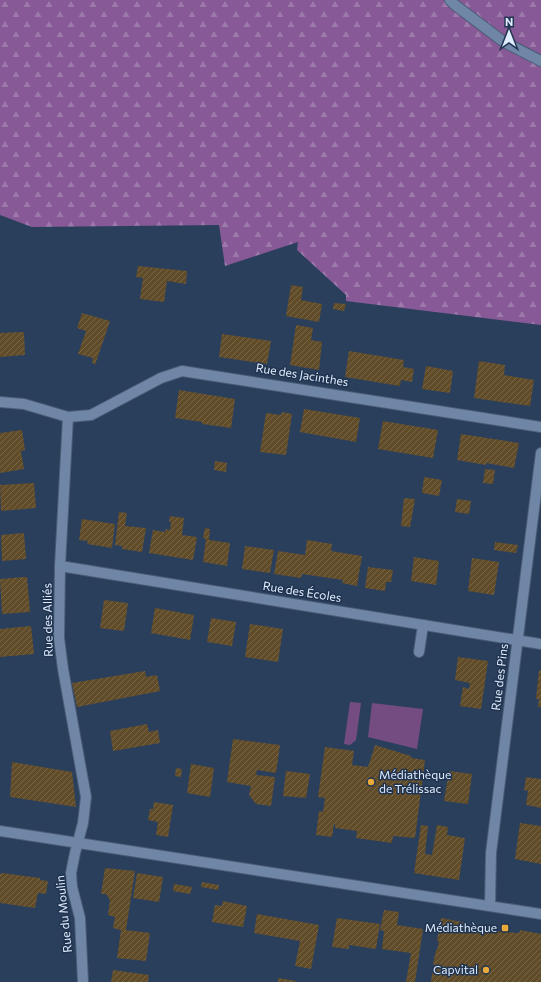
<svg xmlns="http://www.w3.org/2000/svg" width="541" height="982" viewBox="0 0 541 982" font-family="Commissioner,sans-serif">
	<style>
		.grass { fill: #754c82 }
		.forest { fill: url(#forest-firs) }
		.building { fill: url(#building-hatch) }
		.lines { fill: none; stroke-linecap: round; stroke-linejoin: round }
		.service-casing { stroke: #4b5d75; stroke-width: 12 }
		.minor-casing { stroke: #4b5d75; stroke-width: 12 }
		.secondary-casing { stroke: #4b5d75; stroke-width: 12 }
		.service { stroke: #6f86a7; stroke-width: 10 }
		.minor { stroke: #6f86a7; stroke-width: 10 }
		.secondary { stroke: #6f86a7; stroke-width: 10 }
		.poi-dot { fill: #eaaa39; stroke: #203450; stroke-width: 1.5 }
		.labels { text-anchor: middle; stroke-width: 3; stroke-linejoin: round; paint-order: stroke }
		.street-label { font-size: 12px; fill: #dfecfe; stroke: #203450 }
		.poi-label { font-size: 12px; fill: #dfecfe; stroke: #203450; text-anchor: end }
	</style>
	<defs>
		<pattern id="forest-firs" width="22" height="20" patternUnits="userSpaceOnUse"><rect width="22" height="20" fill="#875996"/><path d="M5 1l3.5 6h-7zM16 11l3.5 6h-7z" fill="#9d79ab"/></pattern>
		<pattern id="building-hatch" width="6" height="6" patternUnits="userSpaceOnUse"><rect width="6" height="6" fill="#614c2a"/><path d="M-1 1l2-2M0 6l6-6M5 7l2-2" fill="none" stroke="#77664a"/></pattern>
	</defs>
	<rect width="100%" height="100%" fill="#2a3f5c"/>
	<g class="grass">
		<path d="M350 702 361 703 356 740 350 745 344 744Z"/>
		<path d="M372 703 423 709 417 749 368 737Z"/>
	</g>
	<path class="forest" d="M0 0H541V325L346 301V295L297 250 298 242 225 266 219 225 32 227 0 215Z"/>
	<g class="building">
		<path d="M138 266 187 271 186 284 167 281 164 302 140 299 143 278 136 277Z"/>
		<path d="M291 285 303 287 301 300 322 304 319 322 286 316Z"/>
		<path d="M334 303 346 304 344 311 333 309Z"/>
		<path d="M82 313 110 321 95 365 92 362 93 358 78 354 86 331 77 328Z"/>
		<path d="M296 325 313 328 311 340 322 342 319 370 290 365Z"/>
		<path d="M24 332 25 355 0 357V333Z"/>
		<path d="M222 334 271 341 267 364 219 357Z"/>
		<path d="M349 351 404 360 403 367 414 369 412 382 401 380 400 386 345 377Z"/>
		<path d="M479 361 505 365 504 375 534 380 530 406 474 398Z"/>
		<path d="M426 366 453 371 450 393 422 389Z"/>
		<path d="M179 390 235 399 231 428 202 424V422L175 418Z"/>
		<path d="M304 409 360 418 356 442 300 432Z"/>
		<path d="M282 412 292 414 286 455 260 452 266 413 281 415Z"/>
		<path d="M383 421 438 430 433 458 378 449Z"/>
		<path d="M22 430 25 450 21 451 24 469 0 473V433Z"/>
		<path d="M461 434 519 443 514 468 486 463V465L457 460Z"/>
		<path d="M215 461 227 463 226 472 214 470Z"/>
		<path d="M485 469 495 470 493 484 483 483Z"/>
		<path d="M424 477 442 480 439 496 422 493Z"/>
		<path d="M34 483 36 508 1 511 0 485Z"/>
		<path d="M404 498 415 499 410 527 401 526Z"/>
		<path d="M457 499 471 501 469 514 455 512Z"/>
		<path d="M119 512 127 513 125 526 146 528 142 552 122 549V546L115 545Z"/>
		<path d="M170 516 184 518 182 535 197 537 193 560 149 553 153 530 165 532 166 529 170 530 171 522H169Z"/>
		<path d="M82 519 115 524 112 548 87 544 88 541 79 540Z"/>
		<path d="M205 528 210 529 209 540 230 543 227 566 203 562 206 539 203 538Z"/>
		<path d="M24 533 26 559 2 561 1 535Z"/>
		<path d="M307 540 332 544 331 551 362 556 357 586 342 583 343 580 302 574 301 578 274 574 278 551 305 555Z"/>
		<path d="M495 542 518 545 516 553 494 550Z"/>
		<path d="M245 546 274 550 270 573 242 569Z"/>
		<path d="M414 557 439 561 436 585 411 581Z"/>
		<path d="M472 558 499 562 494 595 468 591Z"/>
		<path d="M368 567 393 570 391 582H386L385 591 365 588Z"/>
		<path d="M24 577H27L30 612 2 614 0 579Z"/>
		<path d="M104 600 128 603 124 631 100 628Z"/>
		<path d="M155 608 194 615 190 640 151 633Z"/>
		<path d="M211 618 236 622 232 646 207 642Z"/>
		<path d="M250 624 283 629 278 662 245 657Z"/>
		<path d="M31 626 34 654 0 657V629Z"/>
		<path d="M458 657 488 661 481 709 460 706 463 687 469 689 470 683 455 680Z"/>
		<path d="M539 670 541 671V707H538L539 699H536Z"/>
		<path d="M145 671 146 677 157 675 160 691 77 707 72 683Z"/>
		<path d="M147 724 149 732 158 730 160 743 113 751 110 731Z"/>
		<path d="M233 739 280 745 276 773 257 770 256 775 275 777 271 806 256 804 249 795 251 786 227 782Z"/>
		<path d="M375 745 411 756V758L425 760 415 838 393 836 392 843 356 838 357 831 335 828V824H334L332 837 316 835 319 811 323 812 325 798 318 797 325 747 354 751 352 765 368 767Z"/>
		<path d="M12 762 72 772 76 807 10 797Z"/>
		<path d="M191 764 214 768 210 797 187 793Z"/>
		<path d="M176 768 182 769 181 777 175 776Z"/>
		<path d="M286 771 310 774 306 798 283 796Z"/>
		<path d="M449 771 472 774 468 804 444 801Z"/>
		<path d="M526 777 541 779V808L526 805 528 791 524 790Z"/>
		<path d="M154 802 173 805 168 837 156 835 158 822 148 820 150 809H153Z"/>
		<path d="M520 823 541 826V864L515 859Z"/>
		<path d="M421 825 428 826 425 854 432 855 437 825 448 827 447 835 465 838 459 880 414 873Z"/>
		<path d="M105 868 135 871 126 930 150 933 146 961 117 958 121 930 113 928 115 917 108 915 110 900 106 894H101Z"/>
		<path d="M2 873 40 878V880L48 881 46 894 38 893 35 908 0 903V874Z"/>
		<path d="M137 873 163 877 159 902 133 898Z"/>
		<path d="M202 882 219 885 218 890 201 887Z"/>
		<path d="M174 884 192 887 190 894 173 891Z"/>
		<path d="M223 901 247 906 243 927 212 922 215 905 222 906Z"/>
		<path d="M384 910 399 912 397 925 423 929 415 982H406L411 953 382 949 384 931 380 930Z"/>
		<path d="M257 914 319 925 311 969 295 966 300 941 254 933Z"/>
		<path d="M337 918 380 924 376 949 349 945V949L332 947Z"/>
		<path d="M441 918 467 923 466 929 519 933 520 930 541 934V982H431L432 973H434L435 965 433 964 436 950H437L439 941H437Z"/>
		<path d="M113 970 149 975 148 982H111Z"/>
		<path d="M278 978 296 981V982H278Z"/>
	</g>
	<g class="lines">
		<g class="service-casing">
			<g id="service">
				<path d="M450 0 455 5 504 42 541 61"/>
				<path d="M419 652 423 625"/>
			</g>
		</g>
		<g class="minor-casing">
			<g id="minor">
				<path d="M0 402 24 404 68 417 91 415 161 378 182 371 541 427"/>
				<path d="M68 417 60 566 59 638 63 669 86 797 83 823 75 853 71 873 72 887 80 918 83 982"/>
				<path d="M60 566 541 644"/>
				<path d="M490 906 491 853 541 453"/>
			</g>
		</g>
		<g class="secondary-casing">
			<path id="secondary" d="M0 831 541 914"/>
		</g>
		<use href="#service" class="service"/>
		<use href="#minor" class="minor"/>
		<use href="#secondary" class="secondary"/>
	</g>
	<g class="poi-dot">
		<circle cx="371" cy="782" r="4"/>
		<rect x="501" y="924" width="8" height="8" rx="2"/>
		<circle cx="486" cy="970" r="4"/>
	</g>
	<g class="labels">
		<g class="street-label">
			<text transform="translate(302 375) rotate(9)" y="4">Rue des Jacinthes</text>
			<text transform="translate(302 592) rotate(9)" y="4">Rue des Écoles</text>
			<text transform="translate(48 620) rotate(-91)" y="4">Rue des Alliés</text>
			<text transform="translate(500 677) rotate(-83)" y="4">Rue des Pins</text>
			<text transform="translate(64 914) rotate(-96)" y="4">Rue du Moulin</text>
		</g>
		<g class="poi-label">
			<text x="379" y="779" text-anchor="start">Médiathèque<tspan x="379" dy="14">de Trélissac</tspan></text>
			<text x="497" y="932">Médiathèque</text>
			<text x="478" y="974">Capvital</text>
		</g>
	</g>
	<g transform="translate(509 32)" stroke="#203450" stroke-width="3" paint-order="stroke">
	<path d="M0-3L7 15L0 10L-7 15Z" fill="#dfecfe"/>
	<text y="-6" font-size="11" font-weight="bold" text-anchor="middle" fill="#dfecfe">N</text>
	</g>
</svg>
